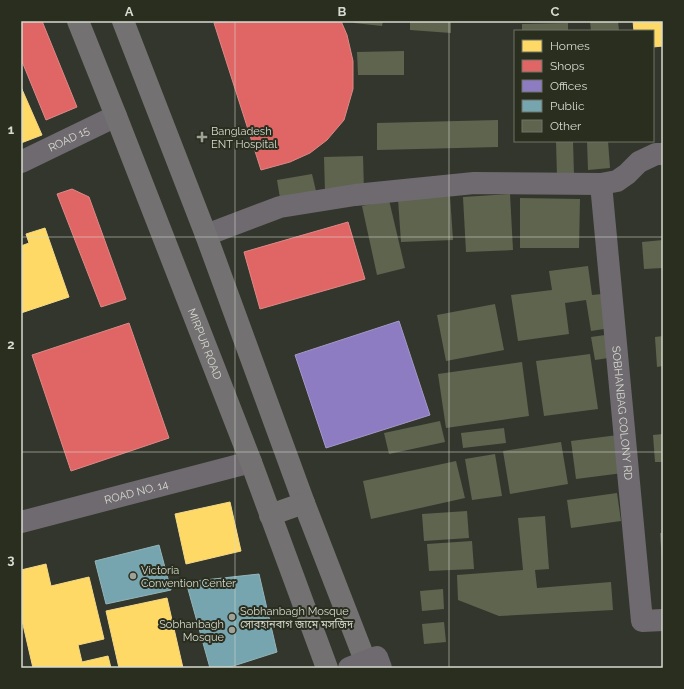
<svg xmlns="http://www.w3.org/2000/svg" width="684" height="689" viewBox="0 0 684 689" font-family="Raleway,'Noto Sans Bengali',sans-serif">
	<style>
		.homes { fill: #ffd966; stroke: #f3d986 }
		.shops { fill: #e06666; stroke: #dd8986 }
		.offices { fill: #8e7cc3; stroke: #a498c7 }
		.public { fill: #76a5af; stroke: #93b5b9 }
		.building { fill: #5f644f }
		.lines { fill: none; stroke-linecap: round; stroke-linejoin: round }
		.minor { stroke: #6f6a6f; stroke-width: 22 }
		.highway { stroke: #737171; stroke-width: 22 }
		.minor-bridge { stroke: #6f6a6f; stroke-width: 22 }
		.grid { fill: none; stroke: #d7dad0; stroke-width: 1; stroke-opacity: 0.55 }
		.poi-dot { fill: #9ea197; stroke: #2a2e1f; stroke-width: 1.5 }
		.labels { text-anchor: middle; stroke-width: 4; stroke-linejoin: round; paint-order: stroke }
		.poi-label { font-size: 11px; fill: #d7dad0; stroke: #2a2e1f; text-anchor: start }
		.street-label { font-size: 11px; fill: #d7dad0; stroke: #2a2e1f }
		.neatline { fill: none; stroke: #d7dad0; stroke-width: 1.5 }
		.grid-label { font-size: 13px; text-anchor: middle; font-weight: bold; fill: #d7dad0 }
	</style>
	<rect width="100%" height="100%" fill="#33362c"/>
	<g class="homes">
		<path d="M633 21H663V46L653 47V31H634Z"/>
		<path d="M21 87 42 135 21 143Z"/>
		<path d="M45 228 69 297 21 313V246L29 243 26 234Z"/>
		<path d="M230 502 241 551 186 564 175 514Z"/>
		<path d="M46 564 51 586 89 577 104 639 78 645 82 662 108 656 111 668H33L21 616V570Z"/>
		<path d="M167 598 183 668H119L106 611Z"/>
	</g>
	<g class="shops">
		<path d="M21 21H42L77 107 46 120 21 59Z"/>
		<path d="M235 21H341L347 35 353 61V89L344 120 327 140 310 153 290 162 261 170 214 23Z"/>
		<path d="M72 189 89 197 126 299 101 307 57 194Z"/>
		<path d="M348 222 365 279 260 309 244 252Z"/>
		<path d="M129 323 169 438 71 471 32 355Z"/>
	</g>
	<path class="offices" d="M399 321 430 415 326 448 295 355Z"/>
	<g class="public">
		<path d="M159 545 171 590 106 604 95 561Z"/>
		<path d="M259 574 277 652 227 668H210L186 582Z"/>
	</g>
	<g class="building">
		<path d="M354 21H383L382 26 354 23Z"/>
		<path d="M410 21H451V33L410 30Z"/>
		<path d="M590 21H618L619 31H591Z"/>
		<path d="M568 23V31H522V24Z"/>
		<path d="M404 51V75H358L357 52Z"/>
		<path d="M498 120V147L377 150V123Z"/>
		<path d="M556 141H573L574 175 557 176Z"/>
		<path d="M587 141H608L610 168 588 170Z"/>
		<path d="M363 156 364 191 325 192 324 157Z"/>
		<path d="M312 174 316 191 280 198 277 180Z"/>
		<path d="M510 194 513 250 466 252 463 197Z"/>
		<path d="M450 196 453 240 401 242 398 199Z"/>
		<path d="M520 198 580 199 579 248H520Z"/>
		<path d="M389 200 405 268 377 275 362 206Z"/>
		<path d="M663 240V268L644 269 642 242Z"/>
		<path d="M588 266 592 295 612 293 617 327 591 331 586 300 565 303 569 334 518 341 511 295 552 290 549 271Z"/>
		<path d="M495 304 504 350 446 361 437 315Z"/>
		<path d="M612 334 615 357 595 360 591 337Z"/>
		<path d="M663 336V366L657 367 655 337Z"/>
		<path d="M590 354 598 409 544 416 536 361Z"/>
		<path d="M522 362 529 416 446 428 438 374Z"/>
		<path d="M440 421 445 442 389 454 384 433Z"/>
		<path d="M504 428 506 443 463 448 461 433Z"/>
		<path d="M663 434V462H655L653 435Z"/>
		<path d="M618 435 623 473 576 479 571 441Z"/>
		<path d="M561 442 568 484 510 494 503 451Z"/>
		<path d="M495 454 502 496 472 500 465 459Z"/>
		<path d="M456 461 465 498 371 519 363 481Z"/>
		<path d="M617 493 621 521 571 528 567 500Z"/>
		<path d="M467 511 469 538 424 541 422 514Z"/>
		<path d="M545 516 549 569 535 570 537 588 611 582 613 610 499 616 458 600 457 575 523 570 518 518Z"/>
		<path d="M660 533H663V562H662Z"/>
		<path d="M472 541 474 569 429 571 427 544Z"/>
		<path d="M443 589 444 609 422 611 420 591Z"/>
		<path d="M444 622 446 642 424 644 422 624Z"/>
	</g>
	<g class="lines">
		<g class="minor">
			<path id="s1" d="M21 162 116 116"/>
			<path id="s2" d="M601 184 642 621 663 620"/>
			<path d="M206 235 280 207 355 195 474 183 601 184 617 181 627 174 639 162 656 154H663"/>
			<path id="s3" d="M21 522 251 462"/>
		</g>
		<g class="highway">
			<path id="s4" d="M78 21 116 116 251 462 327 668"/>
			<path d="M123 21 206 235 304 503 368 668"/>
			<path d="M270 515 304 503"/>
		</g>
		<path class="minor-bridge" d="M349 668 377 657 381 668"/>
	</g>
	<path class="grid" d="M235 21V668M449 21V668M21 237H663M21 452H663"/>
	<g class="poi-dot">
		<path d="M200 131h4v4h4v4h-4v4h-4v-4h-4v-4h4z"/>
		<circle cx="133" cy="576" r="4"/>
		<circle cx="232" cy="617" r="4"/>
		<circle cx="232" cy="630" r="4"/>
	</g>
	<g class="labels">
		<g class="poi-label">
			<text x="211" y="135">Bangladesh<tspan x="211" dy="13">ENT Hospital</tspan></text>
			<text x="141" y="574">Victoria<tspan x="141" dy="13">Convention Center</tspan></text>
			<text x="240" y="615">Sobhanbagh Mosque<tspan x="240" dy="13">সোবহানবাগ জামে মসজিদ</tspan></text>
			<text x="224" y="628" text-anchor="end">Sobhanbagh<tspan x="224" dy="13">Mosque</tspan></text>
		</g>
		<g class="street-label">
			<text dy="4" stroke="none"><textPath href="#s1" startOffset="53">ROAD 15</textPath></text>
			<text dy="4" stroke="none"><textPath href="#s4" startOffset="347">MIRPUR ROAD</textPath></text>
			<text dy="4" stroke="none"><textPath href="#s2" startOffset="230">SOBHANBAG COLONY RD</textPath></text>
			<text dy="4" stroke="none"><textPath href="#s3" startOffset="119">ROAD NO. 14</textPath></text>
		</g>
	</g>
	<rect width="684" height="689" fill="none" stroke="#2a2e1f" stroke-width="44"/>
	<rect x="514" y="30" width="140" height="112" fill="#2a2e1f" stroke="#6f7366"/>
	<rect x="522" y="40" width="20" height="12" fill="#ffd966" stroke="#6f7366"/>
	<text x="550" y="50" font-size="12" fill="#d7dad0">Homes</text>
	<rect x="522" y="60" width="20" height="12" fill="#e06666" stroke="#6f7366"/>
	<text x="550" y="70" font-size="12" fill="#d7dad0">Shops</text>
	<rect x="522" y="80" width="20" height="12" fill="#8e7cc3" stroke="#6f7366"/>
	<text x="550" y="90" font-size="12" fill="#d7dad0">Offices</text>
	<rect x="522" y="100" width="20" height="12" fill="#76a5af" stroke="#6f7366"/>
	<text x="550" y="110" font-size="12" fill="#d7dad0">Public</text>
	<rect x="522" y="120" width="20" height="12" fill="#5f644f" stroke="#6f7366"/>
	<text x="550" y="130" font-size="12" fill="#d7dad0">Other</text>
	<rect x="22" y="22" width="640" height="645" class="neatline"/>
	<g class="grid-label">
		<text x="129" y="16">A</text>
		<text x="342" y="16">B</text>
		<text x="555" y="16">C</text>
		<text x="11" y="134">1</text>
		<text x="11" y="349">2</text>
		<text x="11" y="564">3</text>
	</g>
</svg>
